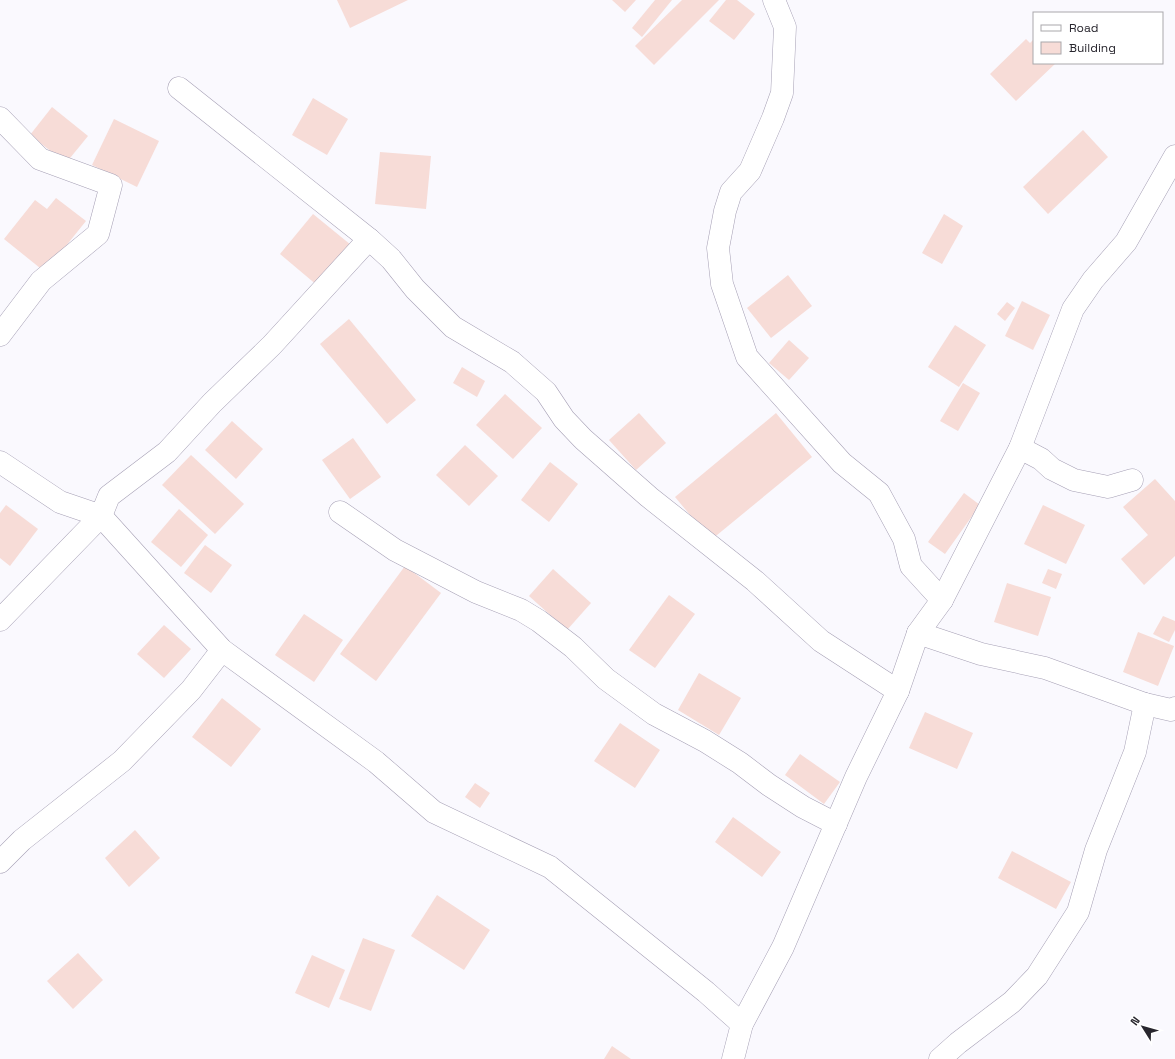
<svg xmlns="http://www.w3.org/2000/svg" width="1175" height="1059" viewBox="0 0 1175 1059" font-family="'Space Grotesk',sans-serif">
	<style>
		.building { fill: #f7dcd7 }
		.lines { fill: none; stroke-linecap: round; stroke-linejoin: round }
		.street-casing { stroke: #a6a0b5; stroke-width: 23 }
		.street { stroke: #fff; stroke-width: 22 }
	</style>
	<rect width="100%" height="100%" fill="#faf9fe"/>
	<g class="building">
		<path d="M337 0H408L350 28Z"/>
		<path d="M612 0H636L625 12Z"/>
		<path d="M655 0H672L642 37 632 28Z"/>
		<path d="M682 0H719L654 65 635 46Z"/>
		<path d="M726 0H737L755 14 734 40 709 21Z"/>
		<path d="M1026 39 1030 43 1034 39V63H1056L1016 101 990 74Z"/>
		<path d="M313 98 348 119 327 155 292 135Z"/>
		<path d="M52 107 88 136 66 163 30 135Z"/>
		<path d="M114 119 159 141 137 187 92 165Z"/>
		<path d="M1083 130 1108 157 1048 214 1023 187Z"/>
		<path d="M380 152 431 156 426 209 375 204Z"/>
		<path d="M56 198 86 221 45 272 4 239 35 200 47 209Z"/>
		<path d="M313 214 351 245 318 286 280 254Z"/>
		<path d="M944 214 963 226 942 264 922 253Z"/>
		<path d="M788 275 812 306 771 338 747 308Z"/>
		<path d="M1022 301 1050 315 1033 350 1005 336Z"/>
		<path d="M1007 302 1015 308 1005 321 997 314Z"/>
		<path d="M349 319 416 400 387 424 320 344Z"/>
		<path d="M955 325 986 345 959 387 928 367Z"/>
		<path d="M789 340 809 358 789 380 769 363Z"/>
		<path d="M462 367 485 381 477 397 453 383Z"/>
		<path d="M963 383 980 393 958 431 940 421Z"/>
		<path d="M505 394 542 428 513 459 476 425Z"/>
		<path d="M639 413 666 443 636 470 609 440Z"/>
		<path d="M776 413 812 457 711 540 675 497Z"/>
		<path d="M232 421 263 449 236 479 205 450Z"/>
		<path d="M353 438 381 477 350 499 322 460Z"/>
		<path d="M465 445 498 476 469 506 436 475Z"/>
		<path d="M191 455 244 504 215 534 162 485Z"/>
		<path d="M550 462 578 484 549 522 521 500Z"/>
		<path d="M1155 479 1175 501V556L1144 585 1121 559 1148 535 1123 507Z"/>
		<path d="M964 493 980 505 945 554 928 542Z"/>
		<path d="M6 505 38 529 10 566 0 558V513Z"/>
		<path d="M1043 505 1085 525 1066 564 1024 544Z"/>
		<path d="M179 509 208 535 181 567 151 542Z"/>
		<path d="M205 545 232 565 211 593 184 573Z"/>
		<path d="M405 566 441 593 376 681 340 654Z"/>
		<path d="M553 569 591 603 567 630 529 596Z"/>
		<path d="M1048 569 1062 574 1056 589 1042 583Z"/>
		<path d="M1007 583 1051 597 1038 636 994 622Z"/>
		<path d="M669 595 695 614 655 668 629 650Z"/>
		<path d="M304 614 343 640 314 682 275 655Z"/>
		<path d="M1163 616 1175 621V630L1169 642 1153 634Z"/>
		<path d="M164 625 191 649 164 678 137 654Z"/>
		<path d="M1138 632 1174 646 1158 686 1123 672Z"/>
		<path d="M699 673 741 698 719 735 678 710Z"/>
		<path d="M222 698 261 729 231 767 192 737Z"/>
		<path d="M925 712 973 733 957 769 909 748Z"/>
		<path d="M620 723 660 750 635 788 594 761Z"/>
		<path d="M800 754 840 782 824 804 785 775Z"/>
		<path d="M475 783 490 793 480 808 465 797Z"/>
		<path d="M733 817 781 852 762 877 715 842Z"/>
		<path d="M135 830 160 858 129 887 105 858Z"/>
		<path d="M1012 851 1071 882 1056 909 998 878Z"/>
		<path d="M437 895 490 930 464 970 411 936Z"/>
		<path d="M363 938 395 950 371 1011 339 999Z"/>
		<path d="M78 953 103 980 73 1009 47 981Z"/>
		<path d="M312 955 345 970 329 1008 295 993Z"/>
		<path d="M612 1046 631 1059H604Z"/>
	</g>
	<g class="lines">
		<g class="street-casing">
			<g id="street">
				<path d="M774 0 785 27 782 93 773 118 750 171 731 192 725 211 718 248 722 284 747 357 842 463 879 493 904 539 911 566 942 600"/>
				<path d="M179 88 369 239 391 259 415 289 453 327 512 362 546 392 564 419 583 439 649 497 755 581 821 641 898 691"/>
				<path d="M0 118 40 159 111 185 98 234 41 281 0 335"/>
				<path d="M1020 448 1041 459 1052 469 1074 480 1108 487 1132 480"/>
				<path d="M0 462 60 502 101 516 109 496 167 452 212 403 272 345 369 239"/>
				<path d="M340 512 395 550 476 592 521 610 539 621 573 647 606 679 654 714 705 741 740 763 769 785 803 807 836 824"/>
				<path d="M0 620 101 516 222 650 376 762 434 812 550 867 706 992 742 1024"/>
				<path d="M918 633 981 654 1045 668 1145 704 1171 710 1175 708"/>
				<path d="M0 862 22 840 122 761 191 690 222 650"/>
				<path d="M733 1059 742 1024 783 947 856 777 898 691 918 633 942 600 1020 448 1073 309 1093 280 1126 242 1175 156"/>
				<path d="M940 1059 958 1043 1012 1002 1037 976 1078 912 1096 850 1135 752 1145 704"/>
			</g>
		</g>
		<use href="#street" class="street"/>
	</g>
	<rect x="1033" y="12" width="130" height="52" fill="#ffffff" stroke="#a9a8ab"/>
	<rect x="1041" y="25" width="20" height="6" fill="#ffffff" stroke="#a9a8ab"/>
	<text x="1069" y="32" font-size="12" fill="#28262e">Road</text>
	<rect x="1041" y="42" width="20" height="12" fill="#f7dcd7" stroke="#a9a8ab"/>
	<text x="1069" y="52" font-size="12" fill="#28262e">Building</text>
	<g transform="translate(1143 1027) rotate(307)" stroke="#ffffff" stroke-width="3" paint-order="stroke">
	<path d="M0-3L7 15L0 10L-7 15Z" fill="#28262e"/>
	<text y="-6" font-size="11" font-weight="bold" text-anchor="middle" fill="#28262e">N</text>
	</g>
</svg>
